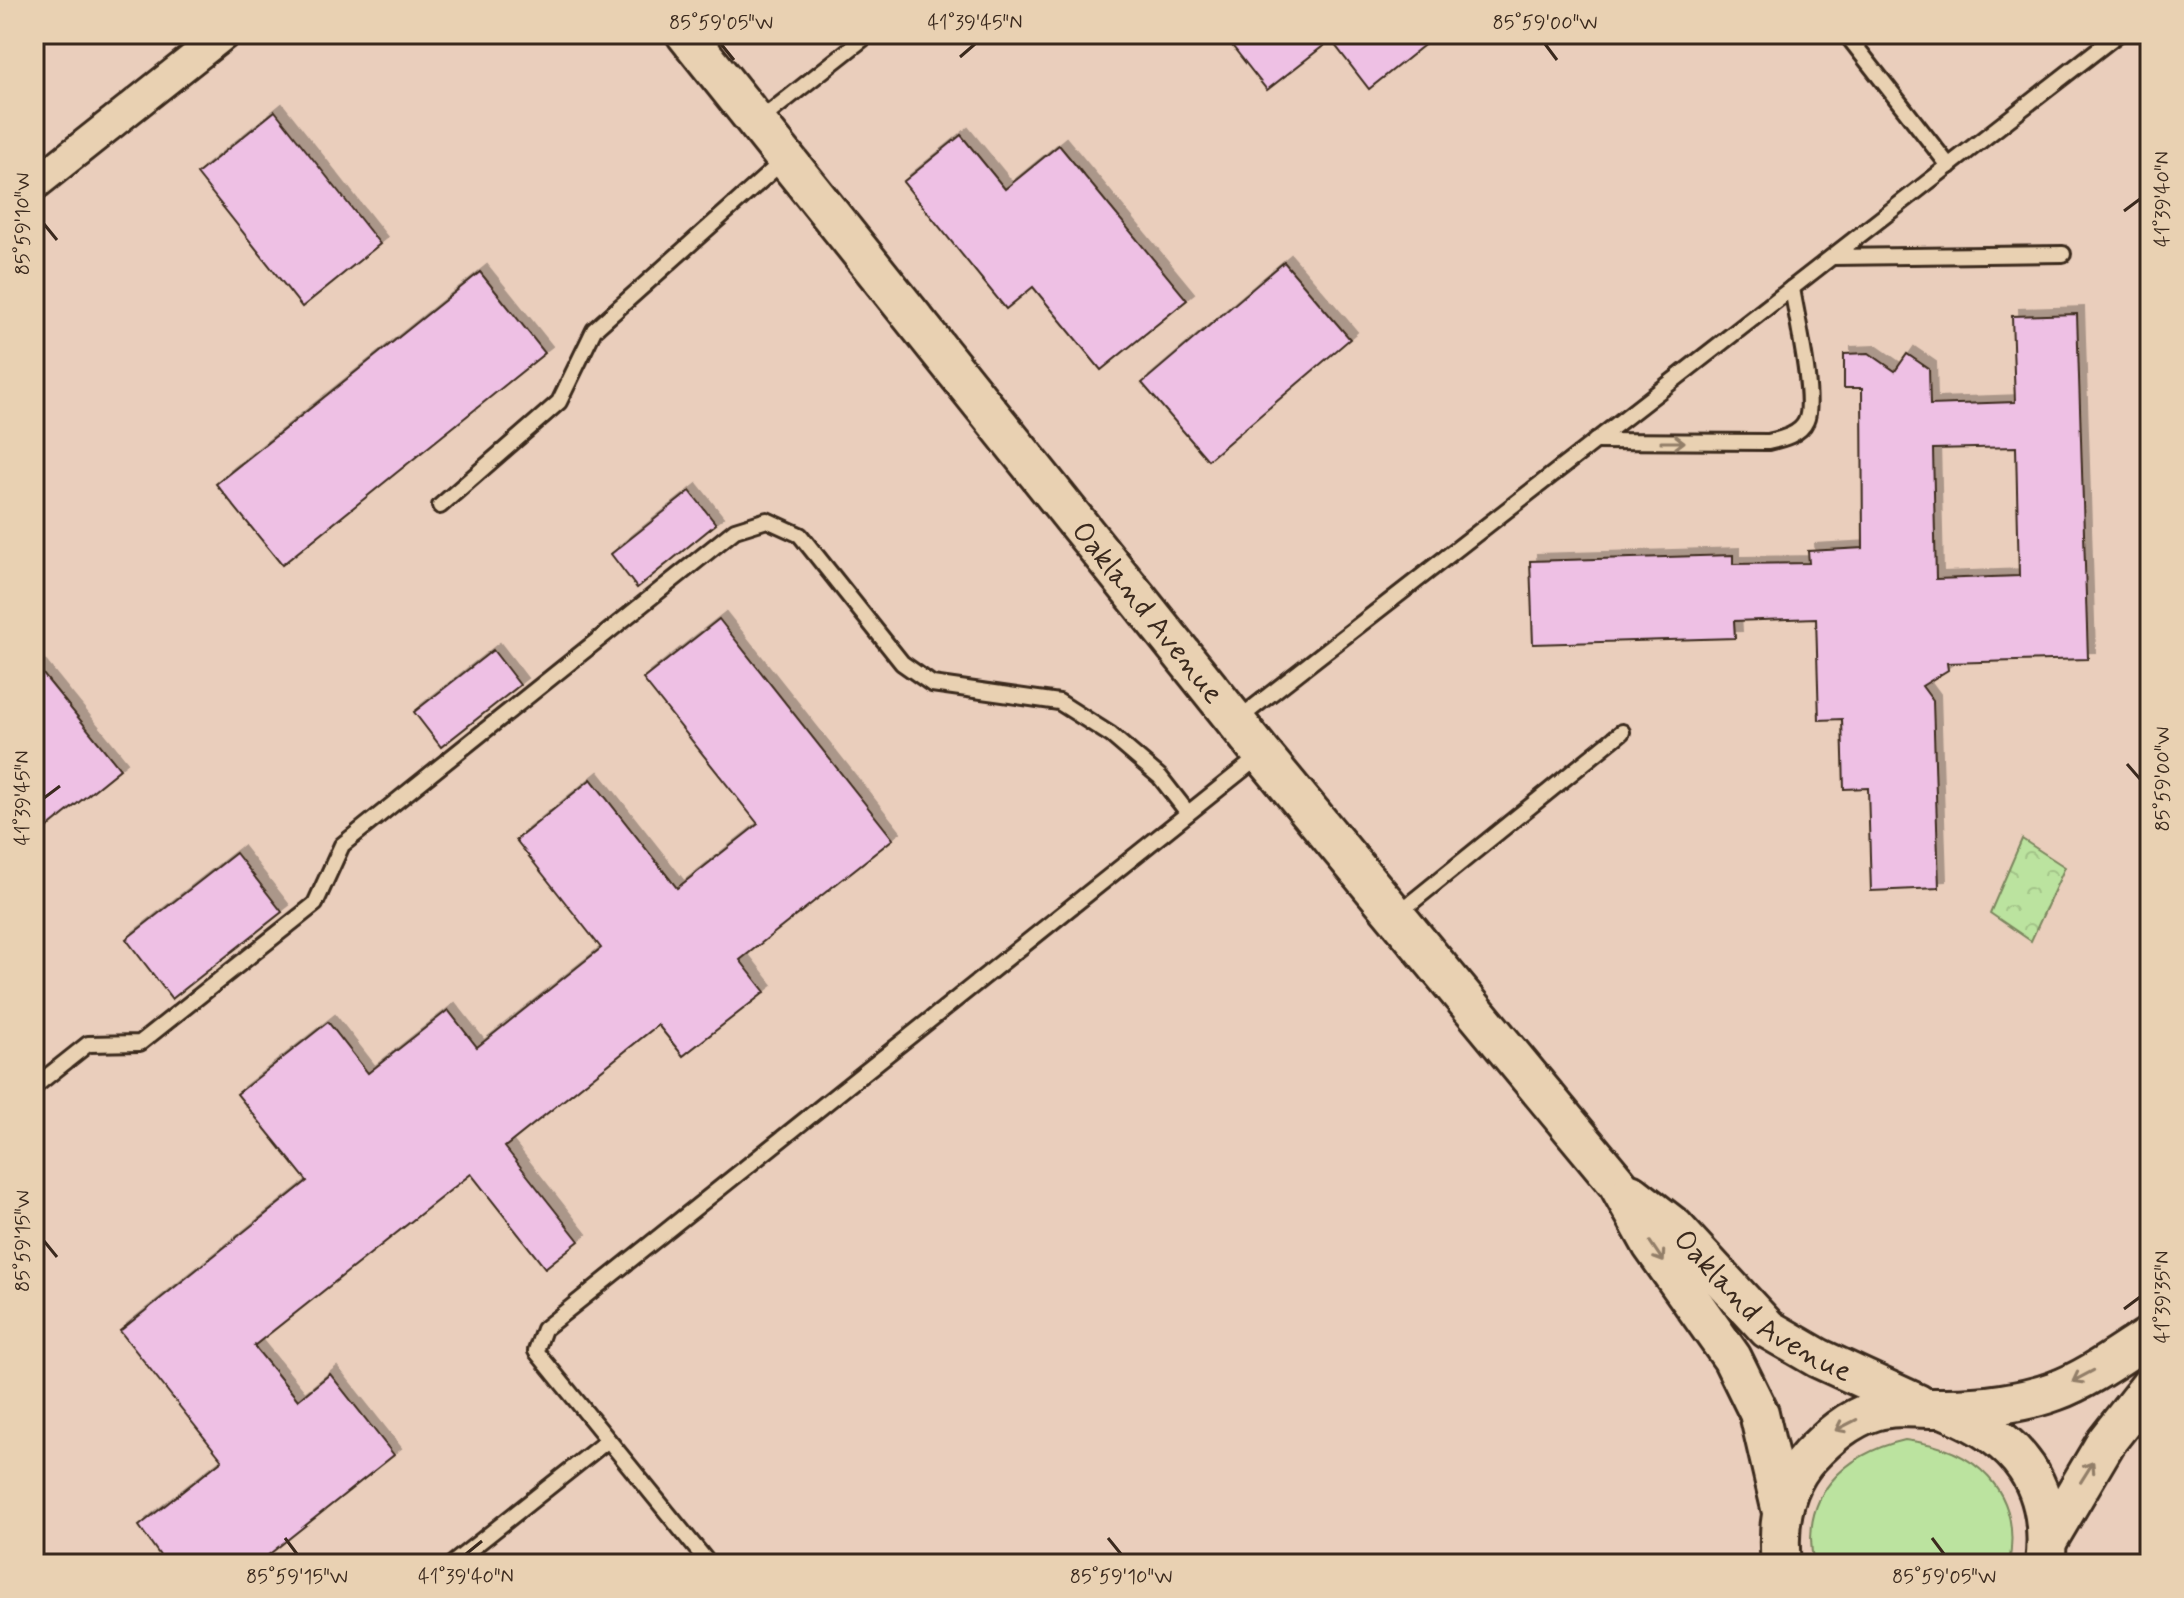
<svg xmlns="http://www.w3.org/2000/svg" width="2184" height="1598" viewBox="0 0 2184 1598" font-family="Mynerve,sans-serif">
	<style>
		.green { fill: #bbe39f; stroke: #7b865e; stroke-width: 2 }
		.park { fill: url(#park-crowns); stroke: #7b865e; stroke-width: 2 }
		.building { fill: #eec0e4; stroke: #3b2a1e; stroke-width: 2; fill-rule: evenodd; filter: url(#shadow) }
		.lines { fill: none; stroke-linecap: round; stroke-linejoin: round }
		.service-casing { stroke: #3b2a1e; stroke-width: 20 }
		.minor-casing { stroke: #3b2a1e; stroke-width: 36 }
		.tertiary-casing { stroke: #3b2a1e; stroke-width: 44 }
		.service { stroke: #e9d1b2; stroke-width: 14 }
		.minor { stroke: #e9d1b2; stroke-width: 30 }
		.tertiary { stroke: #e9d1b2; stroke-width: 38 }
		.oneway { stroke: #927e68 }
		.ticks { fill: none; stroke: #3b2a1e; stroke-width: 3 }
		.labels { text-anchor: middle; stroke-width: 6; stroke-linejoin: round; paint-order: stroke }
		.street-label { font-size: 30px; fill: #3b2a1e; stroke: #e9d1b2 }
		.neatline { fill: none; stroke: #3b2a1e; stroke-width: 3 }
		.ticks-label { font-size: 20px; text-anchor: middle; fill: #3b2a1e }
	</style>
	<defs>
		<pattern id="park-crowns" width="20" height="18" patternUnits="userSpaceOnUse" patternTransform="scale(2)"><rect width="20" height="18" fill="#bbe39f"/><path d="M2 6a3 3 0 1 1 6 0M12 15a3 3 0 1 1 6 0" fill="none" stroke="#a2c388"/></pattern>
		<filter id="shadow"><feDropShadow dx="7" dy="-7" stdDeviation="0" flood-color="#0004"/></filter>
	</defs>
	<rect width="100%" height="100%" fill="#eacebc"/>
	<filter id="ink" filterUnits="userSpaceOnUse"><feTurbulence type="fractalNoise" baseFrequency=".0125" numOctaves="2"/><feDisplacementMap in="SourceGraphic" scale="16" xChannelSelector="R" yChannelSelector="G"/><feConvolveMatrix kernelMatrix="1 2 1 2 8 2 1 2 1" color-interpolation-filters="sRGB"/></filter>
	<g filter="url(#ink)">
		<path class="green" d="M1905 1440C1975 1448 2023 1490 2009 1564H1814C1799 1496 1844 1454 1905 1440Z"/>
		<path class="park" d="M2022 839 2065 867 2031 941 1990 913Z"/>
		<g class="building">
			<path d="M1223 34H1438L1369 89 1331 40 1267 90Z"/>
			<path d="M275 111 380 244 302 307 197 174Z"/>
			<path d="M961 135 1005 189 1059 145 1187 300 1101 370 1033 287 1006 309 903 182Z"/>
			<path d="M1284 262 1350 339 1208 460 1142 383Z"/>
			<path d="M480 272 545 353 282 565 216 484Z"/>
			<path d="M2077 314 2088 659 1947 663 1948 670 1922 686 1933 701 1939 888 1871 891 1868 788 1844 789 1842 719 1819 720 1816 618 1734 621 1735 638 1533 644 1530 561 1733 555V564L1809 563 1808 551 1863 548 1862 388H1844V354L1869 353 1895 371 1907 354 1929 369 1930 405 2015 402 2012 316ZM2016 447 2019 576 1936 579 1933 449Z"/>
			<path d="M690 491 716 524 637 588 611 554Z"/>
			<path d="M719 619 893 839 740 960 765 992 683 1056 658 1025 505 1147 579 1241 545 1268 471 1174 254 1346 298 1400 330 1374 394 1455 257 1564H166L139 1526 222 1460 120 1331 307 1181 237 1094 328 1022 368 1073 448 1010 477 1047 601 948 516 840 591 779 677 888 758 824 643 679Z"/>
			<path d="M493 650 520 685 441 747 414 712Z"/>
			<path d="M34 663 120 769 42 832 34 822Z"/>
			<path d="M236 853 282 912 172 999 126 939Z"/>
		</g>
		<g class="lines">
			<g class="service-casing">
				<g id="service">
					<path d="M1846 34 1949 166"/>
					<path d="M759 121 869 34"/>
					<path d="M1833 257 2063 254"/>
					<path d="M1595 441 1768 442C1781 439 1800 435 1806 421 1816 400 1796 314 1792 288"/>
					<path d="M440 506 559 402 594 330 784 160"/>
					<path d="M1236 721 2118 34"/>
					<path d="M1396 915 1622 732"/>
					<path d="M34 1087 88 1044 140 1043 315 904 342 845 735 530 767 520 800 535 902 663 932 684 1059 702 1111 735 1160 777 1188 813"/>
					<path d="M452 1564 608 1440"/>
					<path d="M709 1564 536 1351 544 1329 1261 755"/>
				</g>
			</g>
			<g class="minor-casing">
				<path id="minor" d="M34 185 224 34"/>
			</g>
			<g class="tertiary-casing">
				<g id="tertiary">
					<path id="s1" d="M686 34 1262 754 1618 1184 1652 1245 1732 1358 1759 1413 1781 1508"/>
					<path id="s2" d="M1630 1193 1674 1227 1768 1329 1818 1358 1918 1404"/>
					<path d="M1947 1410C2018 1439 2055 1484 2045 1564"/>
					<path d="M2048 1540 2106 1442 2150 1386"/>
					<path d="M1781 1564C1777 1525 1782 1486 1810 1456 1828 1437 1848 1419 1874 1411 1898 1404 1922 1409 1946 1408 1981 1408 2023 1403 2055 1391 2088 1379 2120 1355 2150 1336"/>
				</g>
			</g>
			<use href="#service" class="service"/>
			<use href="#minor" class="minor"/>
			<use href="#tertiary" class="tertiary"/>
		</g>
		<defs><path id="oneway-shaft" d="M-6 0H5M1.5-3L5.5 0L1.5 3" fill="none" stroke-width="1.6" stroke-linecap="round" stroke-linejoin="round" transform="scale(2)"/></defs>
		<g class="oneway">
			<use href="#oneway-shaft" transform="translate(1673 442)"/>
			<use href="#oneway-shaft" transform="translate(1657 1252) rotate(56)"/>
			<use href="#oneway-shaft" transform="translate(2083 1376) rotate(152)"/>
			<use href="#oneway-shaft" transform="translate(1846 1425) rotate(153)"/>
			<use href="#oneway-shaft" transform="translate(2087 1472) rotate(-58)"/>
		</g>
	</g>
	<path class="ticks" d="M721 44 734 60M1545 44 1557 60M960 57 975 44M2124 211 2140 199M44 224 57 240M2127 764 2140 779M44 798 60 786M44 1241 57 1257M2124 1309 2140 1297M285 1538 297 1554M1108 1538 1121 1554M1932 1538 1944 1554M466 1554 482 1541"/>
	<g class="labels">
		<g class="street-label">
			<text dy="10" stroke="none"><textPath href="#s1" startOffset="740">Oakland Avenue</textPath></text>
			<text dy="10" stroke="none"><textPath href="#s2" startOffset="176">Oakland Avenue</textPath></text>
		</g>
	</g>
	<rect width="2184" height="1598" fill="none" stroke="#e9d1b2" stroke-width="88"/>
	<rect x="44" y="44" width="2096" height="1510" class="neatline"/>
	<g class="ticks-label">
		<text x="721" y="29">85°59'05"W</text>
		<text x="975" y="29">41°39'45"N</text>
		<text x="1545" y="29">85°59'00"W</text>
		<text transform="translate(2162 199) rotate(-90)" y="7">41°39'40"N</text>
		<text transform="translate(22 224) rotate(-90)" y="7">85°59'10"W</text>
		<text transform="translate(2162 779) rotate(-90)" y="7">85°59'00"W</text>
		<text transform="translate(22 798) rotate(-90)" y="7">41°39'45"N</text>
		<text transform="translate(22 1241) rotate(-90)" y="7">85°59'15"W</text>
		<text transform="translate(2162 1297) rotate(-90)" y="7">41°39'35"N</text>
		<text x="297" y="1583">85°59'15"W</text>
		<text x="466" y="1583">41°39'40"N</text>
		<text x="1121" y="1583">85°59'10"W</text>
		<text x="1944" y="1583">85°59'05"W</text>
	</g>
</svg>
